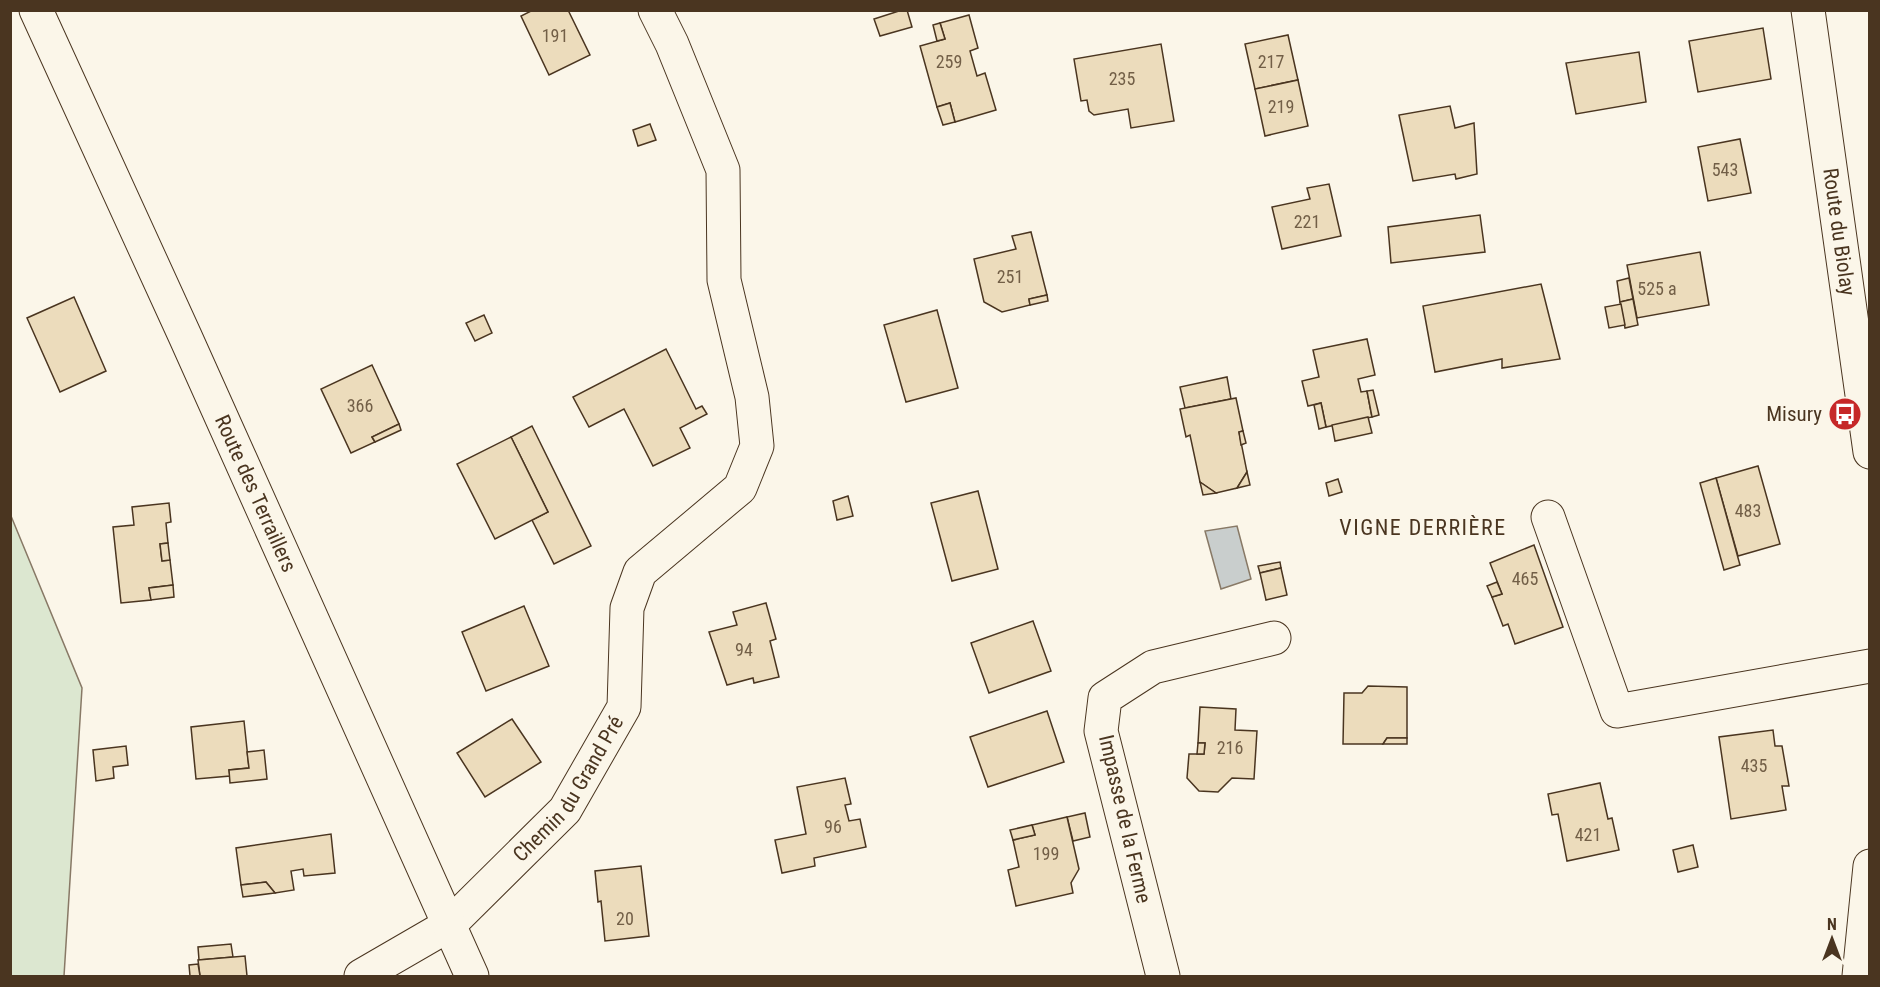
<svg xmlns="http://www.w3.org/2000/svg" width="1880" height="987" viewBox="0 0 1880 987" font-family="'Roboto Condensed',sans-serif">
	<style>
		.green { fill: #dce7d0; stroke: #887966; stroke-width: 1.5 }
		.water { fill: #c9cecd; stroke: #887966; stroke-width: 1.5 }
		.building { fill: #ecdcbc; stroke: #4a3520; stroke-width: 1.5 }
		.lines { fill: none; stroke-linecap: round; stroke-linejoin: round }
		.street-casing { stroke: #4a3520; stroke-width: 35 }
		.secondary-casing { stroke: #4a3520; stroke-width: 35 }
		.street { stroke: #fbf6e9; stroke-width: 33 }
		.secondary { stroke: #fbf6e9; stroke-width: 33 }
		.labels { text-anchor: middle; stroke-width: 4.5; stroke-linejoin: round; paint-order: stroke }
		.number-label { font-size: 18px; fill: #725f47 }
		.street-label { font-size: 21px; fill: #4a3520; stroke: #fbf6e9 }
		.poi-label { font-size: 21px; fill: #4a3520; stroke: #fbf6e9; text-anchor: end }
		.neighbourhood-label { font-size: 22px; letter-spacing: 1.5px; fill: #4a3520; stroke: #fbf6e9 }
	</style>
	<rect width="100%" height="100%" fill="#fbf6e9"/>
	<path class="green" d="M11 516 82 688 64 976H11Z"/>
	<path class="water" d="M1237 526 1251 579 1221 589 1205 531Z"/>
	<g class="building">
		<path d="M533 10H568L590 55 549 75 521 16Z"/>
		<path d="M902 10H907L912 27 880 36 874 19Z"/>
		<path d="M969 15 978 48 970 51 977 76 985 73 996 110 955 122 950 103 937 107 920 46 945 39 940 23Z"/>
		<path d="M940 23 945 39 937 41 933 25Z"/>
		<path d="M1763 28 1771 79 1698 92 1689 41Z"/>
		<path d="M1288 35 1298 80 1255 89 1245 44Z"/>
		<path d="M1161 44 1174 121 1131 128 1128 109 1094 115 1089 111 1087 100 1081 101 1074 59Z"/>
		<path d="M1639 52 1646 102 1576 114 1566 63Z"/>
		<path d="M1298 80 1308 126 1265 136 1255 89Z"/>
		<path d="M950 103 955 122 943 125 937 107Z"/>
		<path d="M1450 106 1455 128 1474 123 1477 174 1456 179 1455 174 1413 181 1399 115Z"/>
		<path d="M650 124 656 140 638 146 633 130Z"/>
		<path d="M1740 139 1751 193 1708 201 1698 147Z"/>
		<path d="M1329 184 1341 236 1282 249 1272 207 1310 199 1307 188Z"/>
		<path d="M1480 215 1485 252 1391 263 1388 227Z"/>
		<path d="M1031 232 1047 295 1029 299 1030 305 1002 312 984 302 974 259 1016 249 1012 236Z"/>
		<path d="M1700 252 1709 305 1637 318 1627 265Z"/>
		<path d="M1629 278 1633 299 1620 302 1617 281Z"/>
		<path d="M1541 284 1560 359 1502 368V359L1435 372 1423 306Z"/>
		<path d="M1047 295 1048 301 1030 305 1029 299Z"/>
		<path d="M74 297 106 371 60 392 27 318Z"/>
		<path d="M1633 299 1638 325 1625 328 1620 302Z"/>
		<path d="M1621 304 1625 325 1609 328 1605 307Z"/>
		<path d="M937 310 958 388 906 402 884 325Z"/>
		<path d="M484 315 492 333 475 341 466 323Z"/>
		<path d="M1367 339 1375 375 1358 379 1361 392 1367 391 1372 417 1326 427 1321 403 1308 406 1302 381 1319 377 1313 350Z"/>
		<path d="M666 349 696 409 702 406 707 414 680 428 690 448 653 466 624 409 589 427 573 397Z"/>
		<path d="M372 365 399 424 372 437 375 442 351 453 321 389Z"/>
		<path d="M1227 377 1231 399 1185 408 1180 387Z"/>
		<path d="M1373 390 1379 415 1372 417 1367 391Z"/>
		<path d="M1236 398 1243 431 1239 432 1247 472 1237 488 1216 493 1200 482 1190 435 1186 437 1180 409Z"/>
		<path d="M1321 403 1326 427 1319 429 1314 405Z"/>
		<path d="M1368 417 1372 433 1335 441 1332 425Z"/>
		<path d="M399 424 401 430 375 442 372 437Z"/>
		<path d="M532 426 591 546 554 564 532 520 548 512 511 437Z"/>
		<path d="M1243 431 1246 443 1241 445 1239 432Z"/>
		<path d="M511 437 548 512 495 539 457 464Z"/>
		<path d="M1758 466 1780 544 1738 556 1716 478Z"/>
		<path d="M1247 472 1250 485 1237 488Z"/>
		<path d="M1716 478 1740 565 1724 570 1700 483Z"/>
		<path d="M1338 479 1342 492 1329 496 1326 483Z"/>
		<path d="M1200 482 1216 493 1203 495Z"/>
		<path d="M978 491 998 569 952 581 931 503Z"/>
		<path d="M848 496 853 516 837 520 833 501Z"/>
		<path d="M169 503 171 522 166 523 168 543 160 544 162 561 170 560 173 585 149 588 151 600 121 603 113 527 134 525 132 507Z"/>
		<path d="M168 543 170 560 162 561 160 544Z"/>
		<path d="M1534 545 1563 627 1515 644 1508 624 1503 626 1492 597 1502 594 1490 563Z"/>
		<path d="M1280 562 1281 568 1260 573 1258 566Z"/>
		<path d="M1281 568 1287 595 1266 600 1260 573Z"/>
		<path d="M1497 582 1502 594 1492 597 1487 586Z"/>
		<path d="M173 585 174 597 151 600 149 588Z"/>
		<path d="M766 603 776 639 770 641 779 677 754 683 753 678 727 685 709 632 737 625 733 612Z"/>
		<path d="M524 606 549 666 486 691 462 632Z"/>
		<path d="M1033 621 1051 671 989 693 971 643Z"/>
		<path d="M1368 686 1407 687V738H1387L1383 744H1343L1344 693H1362Z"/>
		<path d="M1200 707 1236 709 1235 730 1257 731 1254 779 1232 778 1218 792 1199 791 1187 778 1189 754H1204L1205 743H1198Z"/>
		<path d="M1047 711 1064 762 988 787 970 737Z"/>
		<path d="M512 719 541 762 485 797 457 753Z"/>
		<path d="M244 721 249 768 229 770 230 776 196 779 191 727Z"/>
		<path d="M1773 730 1775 746H1782L1789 786H1782L1786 810 1731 819 1719 737Z"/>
		<path d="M1387 738H1407V744H1383Z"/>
		<path d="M1198 743H1205L1204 754H1197Z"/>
		<path d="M126 746 128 765 113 767 114 778 96 781 93 750Z"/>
		<path d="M264 750 267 779 230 783 229 770 249 768 247 752Z"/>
		<path d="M845 778 851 804 845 805 849 821 860 819 866 847 814 858 815 866 782 873 775 840 806 834 797 787Z"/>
		<path d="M1600 783 1608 819 1612 818 1619 850 1567 861 1558 814 1552 815 1548 794Z"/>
		<path d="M1085 813 1090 837 1073 841 1067 817Z"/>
		<path d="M1067 817 1079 869 1071 883 1073 893 1016 906 1008 870 1019 867 1013 840 1035 835 1032 825Z"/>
		<path d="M1032 825 1035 835 1013 840 1010 830Z"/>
		<path d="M331 834 335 873 304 876 303 869 291 871 294 890 275 893 266 882 241 885 236 848Z"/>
		<path d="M1693 845 1698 867 1678 872 1673 850Z"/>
		<path d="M641 866 649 936 605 941 601 901 598 902 595 871Z"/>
		<path d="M266 882 275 893 243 897 241 885Z"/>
		<path d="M231 944 233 957 199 960 198 947Z"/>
		<path d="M245 956 247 976H200L198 960Z"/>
		<path d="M198 964 200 976H190L189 965Z"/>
	</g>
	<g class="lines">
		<g class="street-casing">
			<g id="street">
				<path d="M1548 517 1617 711 1870 666"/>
				<path id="s1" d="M361 976 449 925 565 810 624 707 627 608 640 572 740 488 757 446 752 397 724 280 723 170 672 44 655 10"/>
				<path d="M1163 976 1101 731 1105 698 1153 667 1274 638"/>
			</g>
		</g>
		<g class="secondary-casing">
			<g id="secondary">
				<path id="s2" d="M36 10 185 336 472 976"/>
				<path id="s3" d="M1808 10 1870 452"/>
				<path d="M1859 976 1870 866"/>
			</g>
		</g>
		<use href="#street" class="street"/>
		<use href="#secondary" class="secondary"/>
	</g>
	<defs>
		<g id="bus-disc" transform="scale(1.725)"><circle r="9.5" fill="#c62828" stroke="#fbf6e9"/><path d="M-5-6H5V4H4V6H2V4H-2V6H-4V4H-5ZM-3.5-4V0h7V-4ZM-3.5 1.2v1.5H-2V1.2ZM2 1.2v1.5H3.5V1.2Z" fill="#fff"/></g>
	</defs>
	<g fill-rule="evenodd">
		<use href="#bus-disc" x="1845" y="414"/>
	</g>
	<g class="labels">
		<g class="number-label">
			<text x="555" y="42">191</text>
			<text x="949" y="68">259</text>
			<text x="1271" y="68">217</text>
			<text x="1122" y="85">235</text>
			<text x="1281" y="113">219</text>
			<text x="1725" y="176">543</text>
			<text x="1307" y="228">221</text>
			<text x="1010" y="283">251</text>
			<text x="1657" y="295">525 a</text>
			<text x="360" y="412">366</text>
			<text x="1748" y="517">483</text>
			<text x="1525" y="585">465</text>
			<text x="744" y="656">94</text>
			<text x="1230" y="754">216</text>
			<text x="1754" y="772">435</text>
			<text x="833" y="833">96</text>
			<text x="1588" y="841">421</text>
			<text x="1046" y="860">199</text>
			<text x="625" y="925">20</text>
		</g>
		<g class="street-label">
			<text dy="7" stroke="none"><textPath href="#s3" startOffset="224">Route du Biolay</textPath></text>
			<text dy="7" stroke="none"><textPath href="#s2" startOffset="531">Route des Terraillers</textPath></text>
			<text dy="7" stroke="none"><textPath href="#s1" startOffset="284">Chemin du Grand Pré</textPath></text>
			<text transform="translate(1125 819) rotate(77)" y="7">Impasse de la Ferme</text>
		</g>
		<g class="poi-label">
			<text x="1822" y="421">Misury</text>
		</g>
		<g class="neighbourhood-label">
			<text x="1423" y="535">VIGNE DERRIÈRE</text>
		</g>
	</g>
	<rect width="1880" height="987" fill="none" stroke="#4a3520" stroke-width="24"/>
	<g transform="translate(1832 939)" stroke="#fbf6e9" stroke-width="4.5" paint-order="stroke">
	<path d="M0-4.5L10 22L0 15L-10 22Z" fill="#4a3520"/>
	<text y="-9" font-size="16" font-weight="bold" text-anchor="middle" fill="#4a3520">N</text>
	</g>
</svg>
